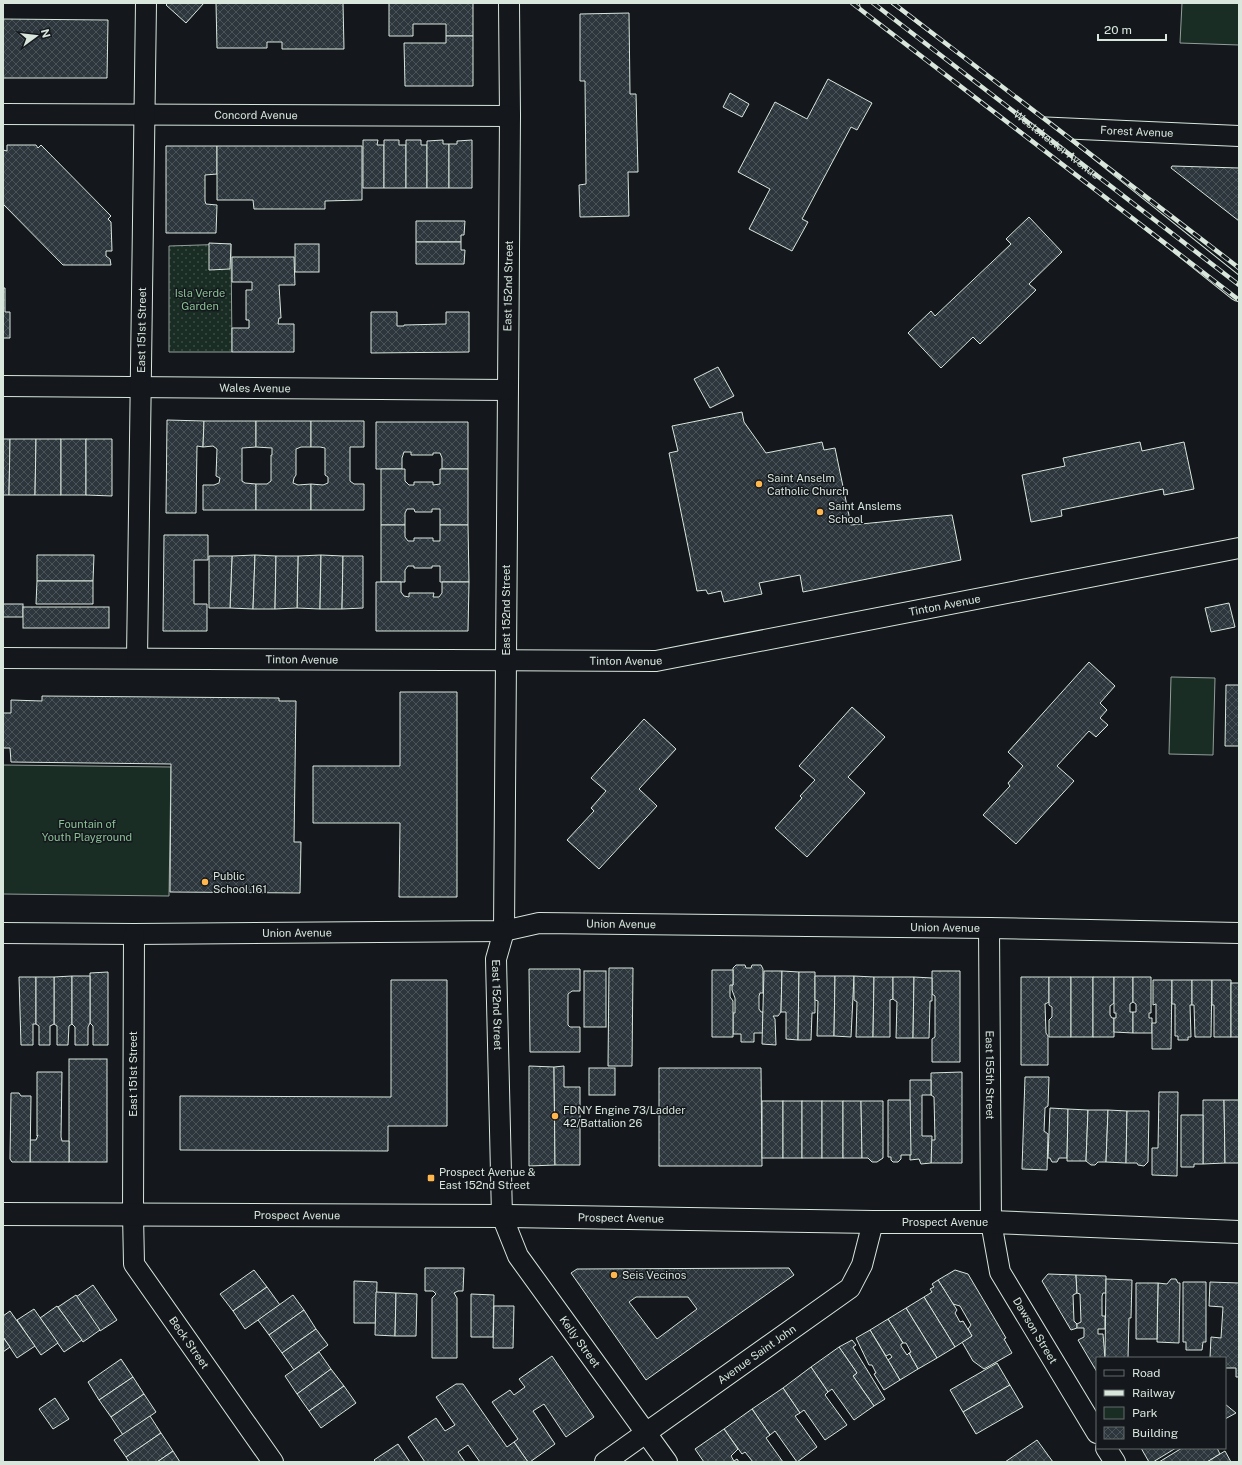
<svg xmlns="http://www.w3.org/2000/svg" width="1242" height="1465" viewBox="0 0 1242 1465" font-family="'Public Sans',sans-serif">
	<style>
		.grass { fill: url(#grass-dots); stroke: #939e99 }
		.park { fill: #1a2d24; stroke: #939e99 }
		.building { fill: url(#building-cross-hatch); stroke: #d8e6dc; fill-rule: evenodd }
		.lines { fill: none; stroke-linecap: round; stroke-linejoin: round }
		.street-casing { stroke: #d8e6dc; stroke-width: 22 }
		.secondary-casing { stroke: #d8e6dc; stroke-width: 24 }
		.street { stroke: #14181c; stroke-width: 20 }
		.secondary { stroke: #14181c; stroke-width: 22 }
		.rail-casing { stroke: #d8e6dc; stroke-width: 4.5 }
		.rail { stroke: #14181c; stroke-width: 3; stroke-dasharray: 9; stroke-linecap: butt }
		.poi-dot { fill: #ffb74d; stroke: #14181c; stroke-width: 1.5 }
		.labels { text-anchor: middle; stroke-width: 3; stroke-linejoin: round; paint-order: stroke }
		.street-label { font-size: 11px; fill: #d8e6dc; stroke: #14181c }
		.park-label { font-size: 11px; fill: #8ac095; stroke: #14181c }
		.poi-label { font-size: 11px; fill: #d8e6dc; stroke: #14181c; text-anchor: start }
	</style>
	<defs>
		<pattern id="grass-dots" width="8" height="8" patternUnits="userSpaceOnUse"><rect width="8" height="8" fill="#1a2d24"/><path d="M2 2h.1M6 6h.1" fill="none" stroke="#3b4b43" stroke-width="1.8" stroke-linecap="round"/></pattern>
		<pattern id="building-cross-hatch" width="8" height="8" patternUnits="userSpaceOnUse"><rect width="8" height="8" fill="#2c363c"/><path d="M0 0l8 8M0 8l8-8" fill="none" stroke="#4a5358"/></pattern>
	</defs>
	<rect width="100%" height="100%" fill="#14181c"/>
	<path class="grass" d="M231 244 232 352H169V246Z"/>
	<g class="park">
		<path d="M1182 3H1239V45L1180 43Z"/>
		<path d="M1171 677 1215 678 1213 755 1169 754Z"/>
		<path d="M3 765 171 767 169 896 3 894Z"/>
	</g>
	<g class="building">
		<path d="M168 3H204L186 23 166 5Z"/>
		<path d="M216 3H343L344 49H282V42H267V48H217Z"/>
		<path d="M389 3H473V36H446V24H413V36H389Z"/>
		<path d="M629 13 630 94H636L638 172H628L629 216 580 217 579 185 586 184 585 81H580V14Z"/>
		<path d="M3 19 108 20 107 78H3Z"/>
		<path d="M446 36H473V86H405L404 43H446Z"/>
		<path d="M828 79 872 103 857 130 851 127 802 219 808 222 792 251 749 229 770 189 738 172 775 102 807 119Z"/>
		<path d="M730 93 749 104 742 117 723 107Z"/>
		<path d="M363 140H378L377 145H384V188H363Z"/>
		<path d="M384 140H399V145H406V188H384Z"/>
		<path d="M406 140H421V145H427V188H406Z"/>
		<path d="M443 140V144H449V188H427V141Z"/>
		<path d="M472 140V188H449V144H457V141Z"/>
		<path d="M7 145H36L38 148 41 145 111 216 108 219 111 222 112 251H106V256L110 259 111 265H63L3 204V150L7 151Z"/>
		<path d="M166 146H217V174L205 175V201L206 204 217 205 216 233H166Z"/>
		<path d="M217 146H362V200L325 201V209H254L253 200H217Z"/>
		<path d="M1172 166 1239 168V221L1171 168Z"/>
		<path d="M1029 217 1062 252 1029 284 1036 290 980 344 973 337 941 368 908 333 931 311 935 316 1011 244 1006 239Z"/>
		<path d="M416 221H465L464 235H461V242H416Z"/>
		<path d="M416 242H461V250H465L464 264H416Z"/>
		<path d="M209 243 231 244 230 269 209 270Z"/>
		<rect x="295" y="244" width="24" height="28"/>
		<path d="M232 257H294L295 285H279L281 318H279L278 324H294V352H232V328H249V320H246V290H252V282H232Z"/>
		<path d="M3 288H5V312H10V338H3Z"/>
		<path d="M371 312H397V326H404V325L446 324V312H469V352L371 353Z"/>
		<path d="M718 367 734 396 710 408 694 379Z"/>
		<path d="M742 412 744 422 766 453 822 442 824 450 835 448 851 525 952 515 961 560 803 592 800 575 759 583 762 594 724 602 721 591 708 594 706 590 697 591 669 453 678 451 672 426Z"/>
		<path d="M167 420 204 421 203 447 197 446 196 513H166Z"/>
		<path d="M204 421H256V447L242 448V481L245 483 256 484V510H203V485H214L219 483 220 478 216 476 217 449 213 446 203 447Z"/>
		<path d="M256 421H311V447H301L296 449V475L294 478 293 483 298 485 311 484V510H256V484H267L271 481V455H272V448L256 447Z"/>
		<path d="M311 421H364V447H350V481L354 484H364V510H311V484L323 485 328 483V477L325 475V448L320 447H311Z"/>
		<path d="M376 422H468V469H442V458L440 453H433V455H411V452H404L402 458V469H376Z"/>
		<path d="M3 439H10L9 495H3Z"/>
		<path d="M10 439H36L35 495H9Z"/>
		<path d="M36 439H61V495H35Z"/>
		<rect x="61" y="439" width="25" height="56"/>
		<path d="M86 439H112V496L86 495Z"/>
		<path d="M1140 442 1142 451 1184 442 1194 489 1164 495 1163 489 1061 510 1062 516 1031 522 1022 475 1065 466 1063 458Z"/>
		<path d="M381 469H405V481L409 485H414V482H433V485L440 484V469H468V525H440V509H432V512H415L414 509H407L405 513V525H381Z"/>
		<path d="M381 525H405V537L408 541H414V538H433V541H440V525H468L469 582H440V566H432V568H414V566H408L405 570V582H381Z"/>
		<path d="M164 535H208V560H194V604H207V631H163Z"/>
		<path d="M37 555H94L93 581H37Z"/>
		<path d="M255 555 253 609 230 608 232 556Z"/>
		<path d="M255 555 276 556 275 609H253Z"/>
		<path d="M321 555 320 609 297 608 298 556Z"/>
		<path d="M321 555 343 556 342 609H320Z"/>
		<path d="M209 556H232L230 608H209Z"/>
		<path d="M276 556H298L297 608 275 609Z"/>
		<path d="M343 556H363V608L342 609Z"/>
		<path d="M37 581H93V604H36Z"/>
		<path d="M376 582H401V592L404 596 409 597V593H434L433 597H439L442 593V582H469L468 631H376Z"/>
		<path d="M1229 603 1235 627 1211 632 1205 608Z"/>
		<rect x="3" y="604" width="20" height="13"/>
		<rect x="23" y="607" width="86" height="21"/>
		<path d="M1089 662 1115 686 1100 703 1107 710 1100 718 1108 725 1096 737 1089 731 1057 766 1074 781 1016 844 983 815 1010 786 1008 783 1023 766 1008 752Z"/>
		<path d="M1226 685H1239V746H1225Z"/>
		<path d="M400 692H457V897H399L400 823H313V766H400Z"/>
		<path d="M42 696 279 698V701H296L294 842H301L300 893 170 892 171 764 11 762 10 748H3V713H11V700L42 701Z"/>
		<path d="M852 707 885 737 848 777 865 793 807 857 775 828 802 798 800 796 815 780 799 766Z"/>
		<path d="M644 719 676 749 639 789 657 806 599 869 567 840 594 811 591 808 606 791 591 778Z"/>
		<path d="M736 965H745L746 968H751L752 965H761L763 969V993H760L759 996V1009L761 1012H763V1033H754V1042H741V1034H733V1013H735V998L732 990V985H733V968Z"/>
		<path d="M609 968H633L632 1066H608Z"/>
		<path d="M529 969H580V991H572L568 994V1025L570 1027H580V1052H530Z"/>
		<path d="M712 970H733V985H730V997L733 1001V1037H712Z"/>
		<rect x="584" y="971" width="22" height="56"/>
		<path d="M764 971H782L781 1012 778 1016H773L775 1019 776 1045 762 1044Z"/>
		<path d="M782 971 799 972 798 1040 786 1039V1012H781Z"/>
		<path d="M932 971H960V1062H932V1039L935 1037V996L932 994Z"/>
		<path d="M108 972V1045H93V1026L90 1023V973Z"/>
		<path d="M799 972H815V1013H812L811 1040H798Z"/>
		<path d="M72 976V1024L69 1026 68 1045H57V1026L54 1024V977Z"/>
		<path d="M72 976H90V1023L88 1027V1045H75V1027L72 1024Z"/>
		<path d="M815 976H835L834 1036H817L818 1001 815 1000Z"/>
		<path d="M835 976H854L851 1037 834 1036Z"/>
		<path d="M854 976 874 977 873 1037H856L857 1002 854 1000Z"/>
		<path d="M19 977H36V1024H33V1045H21Z"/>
		<path d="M36 977H54V1024L50 1026V1045H39V1026L36 1024Z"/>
		<path d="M874 977H893V999L890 1000V1037H873Z"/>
		<path d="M893 977H914L913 1038H896L897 1002 893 999Z"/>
		<path d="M914 977 932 978V1001H930V1004L929 1038H913Z"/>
		<path d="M1021 977H1049V1002L1045 1004 1046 1033 1048 1036V1065H1021Z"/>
		<path d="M1049 977H1071V1037H1049V1020L1052 1017V1007L1049 1005Z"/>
		<rect x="1071" y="977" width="22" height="60"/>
		<path d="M1093 977H1114V1003L1110 1006V1015L1112 1018H1114V1037H1093Z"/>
		<path d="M1114 977H1133V1002L1130 1004V1012H1133V1033L1114 1032V1018H1116V1013H1114Z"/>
		<path d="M1133 977H1151V1013H1149V1018H1152V1033H1133V1012H1136V1004L1133 1002Z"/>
		<path d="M391 980H447V1126H388V1151L180 1150V1096L391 1097Z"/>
		<path d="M1153 980H1172L1171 1049H1152V1023H1156V1004L1153 1005Z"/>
		<path d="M1172 980H1192V1005H1190L1191 1037H1188V1040H1178V1036H1175V1004H1172Z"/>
		<path d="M1192 980H1212L1211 1037H1195L1194 1005H1192Z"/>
		<path d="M1212 980H1231V1037H1214V1005H1212Z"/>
		<rect x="1231" y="983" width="8" height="54"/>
		<rect x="69" y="1059" width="38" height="103"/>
		<path d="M529 1066 554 1067 555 1165 529 1166Z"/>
		<path d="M564 1066V1087H580V1165H555L554 1067Z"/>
		<rect x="589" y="1068" width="26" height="27"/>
		<path d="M659 1068H761L762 1166H659Z"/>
		<path d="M37 1072H62L61 1137 62 1141H69V1162H30V1140H36L38 1135 37 1136Z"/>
		<path d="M962 1072V1163H931V1140H935L934 1097 931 1095V1073Z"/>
		<path d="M1025 1077H1049L1048 1106 1045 1108 1044 1131 1048 1134 1047 1170 1022 1169Z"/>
		<path d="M910 1080H931V1095H922V1136H932L931 1163 921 1164 919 1159 910 1160Z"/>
		<path d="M1159 1092H1178L1177 1176 1152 1175V1148H1158Z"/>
		<path d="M11 1093H19L21 1096H31L30 1162H12L10 1159Z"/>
		<path d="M888 1100H910L911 1155H901V1159L898 1162H893L891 1160V1157H888Z"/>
		<path d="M1203 1100H1224L1225 1163 1203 1164Z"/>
		<path d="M1224 1100H1239V1163H1225Z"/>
		<rect x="762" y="1101" width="21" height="57"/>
		<rect x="783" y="1101" width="19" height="57"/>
		<rect x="802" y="1101" width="20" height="57"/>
		<rect x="822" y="1101" width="21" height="57"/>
		<path d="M843 1101H861L862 1158H843Z"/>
		<path d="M861 1101H883V1158L877 1162H872L868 1158H862Z"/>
		<path d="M1050 1108 1068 1109 1067 1158H1059L1057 1162H1052L1050 1158H1048Z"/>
		<path d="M1068 1109 1088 1110 1086 1161H1067Z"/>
		<path d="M1088 1110H1108L1106 1162H1098L1095 1165H1091L1086 1161Z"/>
		<path d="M1108 1110 1127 1111 1126 1163 1106 1162Z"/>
		<path d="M1127 1111H1149L1148 1162 1144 1166 1138 1165 1137 1163H1126Z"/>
		<path d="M1181 1115H1203V1164H1194V1167H1181Z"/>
		<path d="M425 1268H464L463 1291H458L454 1293 457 1298V1358H432V1298L436 1294 433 1291H425Z"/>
		<path d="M789 1268 794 1275 646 1380 571 1273 577 1269ZM636 1297H688L697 1309 657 1339 629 1302Z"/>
		<path d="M254 1270 267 1287 233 1311 220 1294Z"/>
		<path d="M955 1270 968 1274 1006 1338 1004 1339 1012 1353 984 1369 973 1361 962 1342 972 1336 968 1329 971 1325 960 1306 953 1304 938 1280Z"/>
		<path d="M1048 1274 1076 1275 1077 1293 1073 1295 1074 1321 1077 1324V1328L1071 1330 1042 1281Z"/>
		<path d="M1076 1275 1106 1276V1293H1103L1102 1296V1316H1105V1329H1098V1334H1103L1105 1358H1097V1372L1078 1340 1084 1337V1328H1077V1324L1081 1322 1080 1294 1077 1293Z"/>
		<path d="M1106 1279 1132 1280 1131 1318H1129L1128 1358H1105Z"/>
		<path d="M1171 1279H1176L1178 1283H1180L1179 1343 1157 1342 1158 1283 1167 1284Z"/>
		<path d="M938 1280 957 1310 955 1313 960 1322 963 1321 972 1336 955 1347 924 1297 932 1292 930 1289 934 1287 932 1284Z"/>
		<path d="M354 1281 377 1282 376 1323H354Z"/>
		<path d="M1183 1282H1206V1342H1203L1202 1350H1186V1342H1183Z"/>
		<path d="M1210 1282 1239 1283V1377H1236V1368H1225V1358H1210L1211 1337 1221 1338 1223 1307 1209 1306Z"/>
		<path d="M1136 1283H1158L1157 1339H1136Z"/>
		<path d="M93 1285 117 1320 100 1331 76 1297Z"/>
		<path d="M267 1287 280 1305 245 1329 233 1311Z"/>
		<path d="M376 1292 396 1293 395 1336 375 1335Z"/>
		<path d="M396 1293 417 1294 416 1336H395Z"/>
		<path d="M471 1294 494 1295 493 1337H471Z"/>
		<path d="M76 1295 100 1330 83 1342 58 1307Z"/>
		<path d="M293 1295 304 1310 269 1335 258 1320Z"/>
		<path d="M924 1297 955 1347 937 1358 906 1308Z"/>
		<path d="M57 1306 82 1340 64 1352 40 1318Z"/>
		<path d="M494 1306H514L513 1348H493Z"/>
		<path d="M906 1308 937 1358 918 1369 909 1353 911 1352 906 1343H903L888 1319Z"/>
		<path d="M34 1309 58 1343 41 1355 17 1320Z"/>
		<path d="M304 1310 316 1329 282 1353 269 1335Z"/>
		<path d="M10 1311 35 1346 17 1358 3 1337V1316Z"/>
		<path d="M888 1319 903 1343 901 1344V1346L907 1355 909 1353 918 1369 900 1380 888 1360 892 1357 890 1354 886 1356 870 1330Z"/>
		<path d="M316 1329 328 1345 294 1370 282 1353Z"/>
		<path d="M870 1330 900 1380 884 1390 874 1374 876 1373 872 1365H869L856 1338Z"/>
		<path d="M3 1337 10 1347 3 1352Z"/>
		<path d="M852 1340 856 1345 853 1347 885 1399 874 1406 853 1376 857 1373 839 1347Z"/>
		<path d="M839 1347 857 1373 853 1376 874 1406 854 1420 832 1389 828 1392 811 1367Z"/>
		<path d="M319 1352 331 1369 297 1394 285 1376Z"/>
		<path d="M552 1356 594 1417 566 1437 544 1404 533 1411 555 1444 530 1462H528L514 1442 518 1439 492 1402 510 1390 514 1395 525 1387 519 1379Z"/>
		<path d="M121 1359 133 1377 99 1400 88 1382Z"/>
		<path d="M997 1363 1010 1385 963 1412 950 1390Z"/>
		<path d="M811 1367 828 1392 825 1395 847 1425 825 1440 804 1410 800 1413 783 1388Z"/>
		<path d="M331 1369 344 1386 309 1411 297 1394Z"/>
		<path d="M133 1377 144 1394 111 1417 99 1400Z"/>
		<path d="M456 1384H463L507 1447 514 1442 528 1462H480L468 1445 458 1452 465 1462H425L408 1437 436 1418 445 1431 455 1425 436 1397Z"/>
		<path d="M1010 1385 1023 1407 976 1434 963 1412Z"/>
		<path d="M344 1386 356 1403 321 1428 309 1411Z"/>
		<path d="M783 1388 800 1413 795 1416 817 1447 797 1462 775 1431 770 1435 752 1409Z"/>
		<path d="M144 1394 156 1412 123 1435 111 1417Z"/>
		<path d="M55 1398 69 1419 53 1429 39 1409Z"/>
		<path d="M1225 1404 1236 1413 1225 1419Z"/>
		<path d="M752 1409 770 1435 766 1438 783 1462H753L745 1452 742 1454 724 1429Z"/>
		<path d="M150 1416 161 1433 126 1457 114 1440Z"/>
		<path d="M724 1429 738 1449 731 1456 734 1461 737 1459 739 1462H704L695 1449Z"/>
		<path d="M161 1433 173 1451 157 1462H129L126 1457Z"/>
		<path d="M1037 1440 1053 1462H1005Z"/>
		<path d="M398 1444 410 1462H376L374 1460Z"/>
		<path d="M1141 1448H1176L1153 1462H1149Z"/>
		<path d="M1182 1448H1217L1220 1454 1207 1462H1159Z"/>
		<path d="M173 1451 180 1462H157Z"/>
		<path d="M1225 1451 1231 1462H1207L1220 1454Z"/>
	</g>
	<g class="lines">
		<g class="street-casing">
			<g id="street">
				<path id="s1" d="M509 3 510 116 504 931 496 959 502 1216 518 1256 667 1462"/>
				<path id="s2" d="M3 114 510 116"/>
				<path id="s3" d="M1035 127 1239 136"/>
				<path id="s4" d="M3 386 507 390"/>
				<path id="s5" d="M3 658 656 661 1239 548"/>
				<path id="s6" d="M137 658 146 3"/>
				<path id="s7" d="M989 928 991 1222 1000 1272 1097 1433"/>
				<path id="s8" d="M3 933 134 934 504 931 539 923 989 928 1239 933"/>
				<path id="s9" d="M134 934 133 1214 134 1264 273 1462"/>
				<path d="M1106 1448 1115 1462"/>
				<path id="s10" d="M605 1462 850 1288 862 1265 873 1222"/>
			</g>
		</g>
		<g class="secondary-casing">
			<g id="secondary">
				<path d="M871 3 1035 127 1239 290"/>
				<path id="s11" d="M3 1214 502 1216 873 1222H991L1239 1232"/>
			</g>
		</g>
		<use href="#street" class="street"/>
		<use href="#secondary" class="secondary"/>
		<g class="rail-casing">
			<g id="rail">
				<path d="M852 3 1239 300"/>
				<path id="s12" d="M873 3 1239 285"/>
				<path d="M893 3 1239 268"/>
			</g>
		</g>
		<use href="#rail" class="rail"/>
	</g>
	<g class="poi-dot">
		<circle cx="759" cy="484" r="4"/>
		<circle cx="820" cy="512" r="4"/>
		<circle cx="205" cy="882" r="4"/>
		<circle cx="555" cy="1116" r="4"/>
		<rect x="427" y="1174" width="8" height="8" rx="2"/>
		<circle cx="614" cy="1275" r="4"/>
	</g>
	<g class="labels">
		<g class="street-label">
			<text dy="4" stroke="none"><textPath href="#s2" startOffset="253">Concord Avenue</textPath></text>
			<text dy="4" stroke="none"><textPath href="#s3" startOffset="102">Forest Avenue</textPath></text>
			<text dy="4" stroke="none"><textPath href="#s12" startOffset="232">Westchester Avenue</textPath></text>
			<text transform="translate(508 286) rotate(-89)" y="4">East 152nd Street</text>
			<text dy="4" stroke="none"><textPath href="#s6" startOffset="328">East 151st Street</textPath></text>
			<text dy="4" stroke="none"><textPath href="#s4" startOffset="252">Wales Avenue</textPath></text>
			<text dy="4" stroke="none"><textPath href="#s5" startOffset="947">Tinton Avenue</textPath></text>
			<text transform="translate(506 610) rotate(-90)" y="4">East 152nd Street</text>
			<text dy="4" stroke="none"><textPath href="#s5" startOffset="299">Tinton Avenue</textPath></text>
			<text dy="4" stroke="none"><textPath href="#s5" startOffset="623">Tinton Avenue</textPath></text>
			<text dy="4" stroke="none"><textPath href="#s8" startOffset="619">Union Avenue</textPath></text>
			<text dy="4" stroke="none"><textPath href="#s8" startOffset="943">Union Avenue</textPath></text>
			<text dy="4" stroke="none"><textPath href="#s8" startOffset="294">Union Avenue</textPath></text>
			<text dy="4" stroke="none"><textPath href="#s1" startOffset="1003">East 152nd Street</textPath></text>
			<text transform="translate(133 1074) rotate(-90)" y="4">East 151st Street</text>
			<text dy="4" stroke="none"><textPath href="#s7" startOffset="147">East 155th Street</textPath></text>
			<text dy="4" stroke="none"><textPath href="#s11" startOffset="294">Prospect Avenue</textPath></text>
			<text dy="4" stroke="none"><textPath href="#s11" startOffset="618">Prospect Avenue</textPath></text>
			<text dy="4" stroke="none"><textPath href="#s11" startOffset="942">Prospect Avenue</textPath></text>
			<text dy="4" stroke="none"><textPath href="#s7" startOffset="413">Dawson Street</textPath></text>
			<text dy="4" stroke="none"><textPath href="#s1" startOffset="1363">Kelly Street</textPath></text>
			<text dy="4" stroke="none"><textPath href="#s9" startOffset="426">Beck Street</textPath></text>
			<text dy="4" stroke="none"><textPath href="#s10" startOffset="186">Avenue Saint John</textPath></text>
		</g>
		<g class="park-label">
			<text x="200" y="297">Isla Verde<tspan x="200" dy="13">Garden</tspan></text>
			<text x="87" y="828">Fountain of<tspan x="87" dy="13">Youth Playground</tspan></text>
		</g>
		<g class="poi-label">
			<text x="767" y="482">Saint Anselm<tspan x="767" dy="13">Catholic Church</tspan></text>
			<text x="828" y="510">Saint Anslems<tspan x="828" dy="13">School</tspan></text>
			<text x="213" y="880">Public<tspan x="213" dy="13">School 161</tspan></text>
			<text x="563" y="1114">FDNY Engine 73/Ladder<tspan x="563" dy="13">42/Battalion 26</tspan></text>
			<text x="439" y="1176">Prospect Avenue &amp;<tspan x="439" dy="13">East 152nd Street</tspan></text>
			<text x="622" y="1279">Seis Vecinos</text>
		</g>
	</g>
	<rect width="1242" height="1465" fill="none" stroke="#d8e6dc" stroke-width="8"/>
	<rect x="1096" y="1357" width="130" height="92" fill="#14181c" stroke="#626a69"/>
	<rect x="1104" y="1370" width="20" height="6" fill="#14181c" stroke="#626a69"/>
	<text x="1132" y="1377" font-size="12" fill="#d8e6dc">Road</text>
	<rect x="1104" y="1390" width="20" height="6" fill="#d8e6dc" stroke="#626a69"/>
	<text x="1132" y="1397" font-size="12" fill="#d8e6dc">Railway</text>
	<rect x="1104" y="1407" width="20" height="12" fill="#1a2d24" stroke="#626a69"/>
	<text x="1132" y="1417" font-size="12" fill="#d8e6dc">Park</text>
	<rect x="1104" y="1427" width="20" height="12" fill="url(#building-cross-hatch)" stroke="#626a69"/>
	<text x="1132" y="1437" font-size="12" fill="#d8e6dc">Building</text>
	<g transform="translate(36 36) rotate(75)" stroke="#14181c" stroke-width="3" paint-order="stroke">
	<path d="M0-3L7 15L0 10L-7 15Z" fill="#d8e6dc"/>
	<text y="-6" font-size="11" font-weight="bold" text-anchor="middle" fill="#d8e6dc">N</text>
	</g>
	<path d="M1098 34v6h68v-6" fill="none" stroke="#d8e6dc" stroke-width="2"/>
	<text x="1104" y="34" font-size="12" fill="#d8e6dc" stroke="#14181c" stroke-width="3" paint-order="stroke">20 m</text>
</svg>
